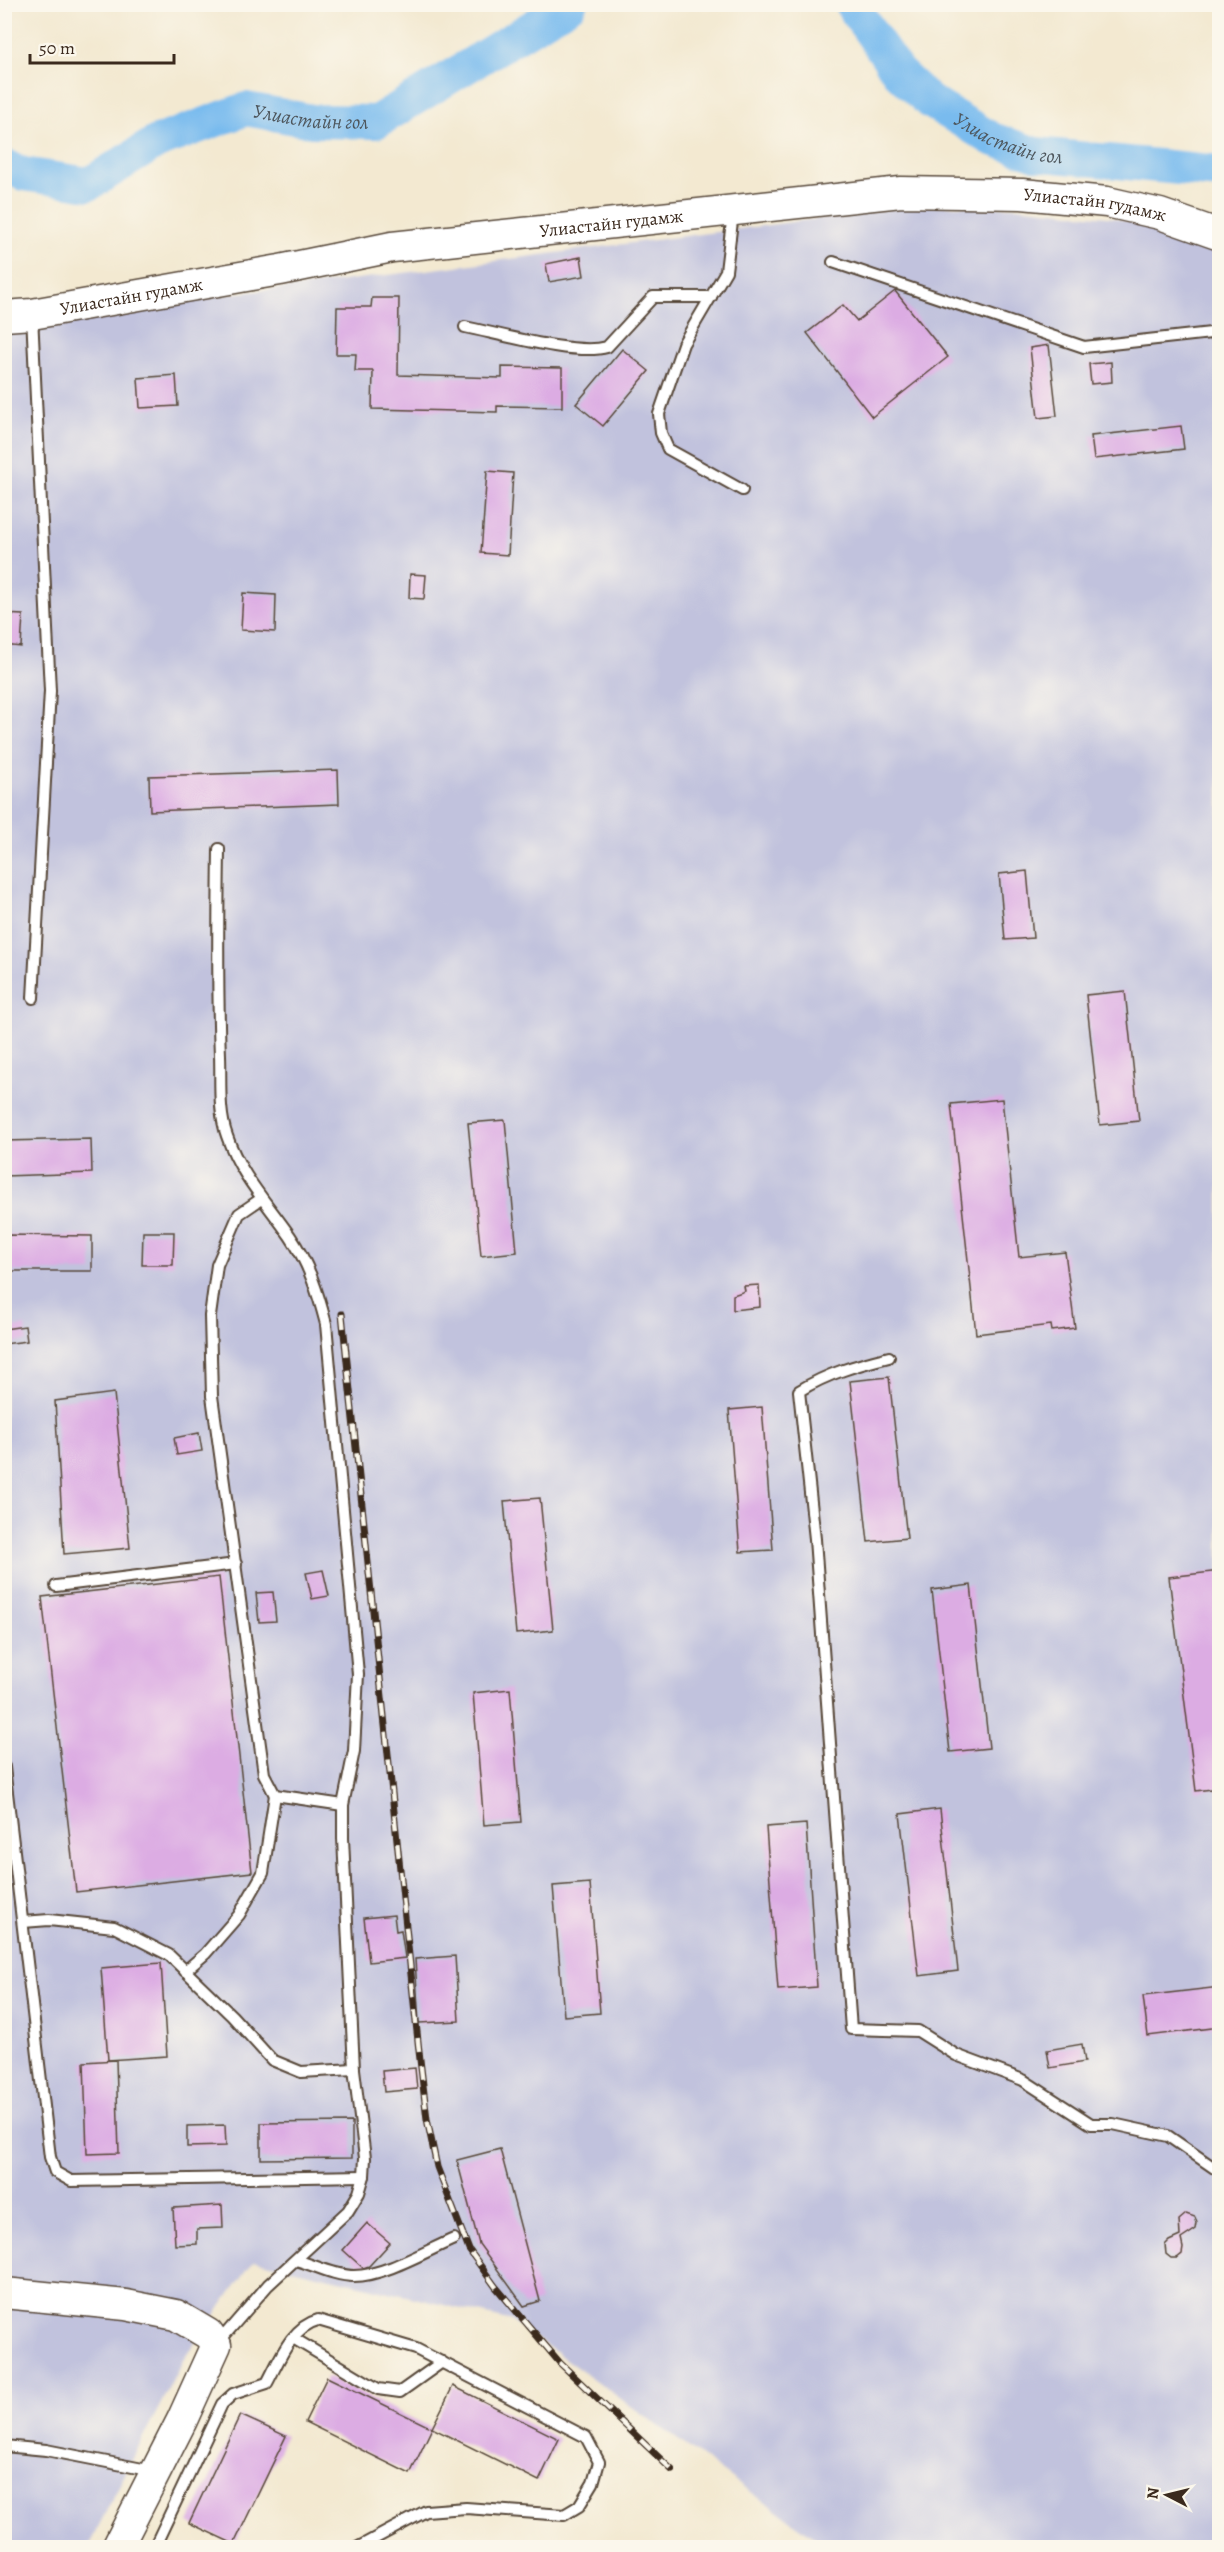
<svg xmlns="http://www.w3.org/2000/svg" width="1224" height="2552" viewBox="0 0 1224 2552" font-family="Alegreya,serif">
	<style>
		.industrial { fill: #c1c2dd }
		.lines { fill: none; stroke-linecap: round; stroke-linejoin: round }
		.river { stroke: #79bbee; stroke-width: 34 }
		.building { fill: #dcace3 }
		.lane-casing { stroke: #574739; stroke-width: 14 }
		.secondary-casing { stroke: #574739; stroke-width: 33 }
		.lane { stroke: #fff; stroke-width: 10 }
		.secondary { stroke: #fff; stroke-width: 30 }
		.rail-casing { stroke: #3b2a1e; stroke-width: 7 }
		.rail { stroke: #fbf7ec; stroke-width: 4.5; stroke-dasharray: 14; stroke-linecap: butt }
		.labels { text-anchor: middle; stroke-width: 4.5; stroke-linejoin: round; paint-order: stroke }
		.street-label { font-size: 18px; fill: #3b2a1e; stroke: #fbf7ec }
		.water-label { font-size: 20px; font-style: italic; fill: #4e565c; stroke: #fbf7ec }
	</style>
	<rect width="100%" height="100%" fill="#fbf7ec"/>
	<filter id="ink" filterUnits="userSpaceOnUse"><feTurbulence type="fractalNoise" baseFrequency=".0167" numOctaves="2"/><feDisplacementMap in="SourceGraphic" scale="12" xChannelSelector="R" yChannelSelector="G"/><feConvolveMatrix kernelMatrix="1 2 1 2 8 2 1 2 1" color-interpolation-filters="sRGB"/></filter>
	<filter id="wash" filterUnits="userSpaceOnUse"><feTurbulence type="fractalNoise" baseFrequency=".008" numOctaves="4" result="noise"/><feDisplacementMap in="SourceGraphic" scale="24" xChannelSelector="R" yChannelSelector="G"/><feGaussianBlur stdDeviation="1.35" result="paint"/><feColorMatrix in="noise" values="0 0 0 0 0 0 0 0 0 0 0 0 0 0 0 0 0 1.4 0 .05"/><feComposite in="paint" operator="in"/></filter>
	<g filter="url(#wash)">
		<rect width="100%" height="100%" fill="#f3e9d1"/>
		<path class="industrial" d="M921 205 1018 207 1115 218 1166 231 1219 251V2547H828L512 2321 254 2260 183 2360 88 2547 5 2548V316L297 287Z"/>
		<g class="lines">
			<g class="river">
				<path id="s1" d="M851 4 898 72 929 101 992 139 1036 154 1220 172"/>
				<path id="s2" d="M4 165 23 174 89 184 157 142 246 109 312 121 376 122 570 4"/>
			</g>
		</g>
		<g id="blocks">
			<g class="building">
				<path d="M581 257 584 276 549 282 546 264Z"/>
				<path d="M895 291 948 357 872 417 807 333 843 305 857 321Z"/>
				<path d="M372 298H399L398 375 502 378V367L562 368V407L497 406V412L372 409 373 371H355L356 354H336L337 307H371Z"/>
				<path d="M1049 345 1057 416 1038 418 1030 348Z"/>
				<path d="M622 349 649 371 603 426 576 404Z"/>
				<path d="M1111 362 1112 382 1091 384 1089 364Z"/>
				<path d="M176 375 178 406 140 408 138 378Z"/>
				<path d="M1181 426 1184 449 1094 459 1091 436Z"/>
				<path d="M487 471 513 473 508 555 481 553Z"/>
				<path d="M410 574 426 575 424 599 409 598Z"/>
				<path d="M243 593 276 595 275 632 241 630Z"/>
				<path d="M4 614 23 615 21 647 4 645Z"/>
				<path d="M338 770 339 804 150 811 149 776Z"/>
				<path d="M1027 871 1033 938 1005 940 999 874Z"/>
				<path d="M1125 991 1139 1121 1100 1125 1086 995Z"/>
				<path d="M1002 1099 1019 1257 1065 1252 1075 1328 1052 1331 1051 1325 976 1334 951 1104Z"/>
				<path d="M505 1120 517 1252 481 1256 468 1123Z"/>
				<path d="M91 1139 92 1173 4 1176V1141Z"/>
				<path d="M143 1232H174L173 1265H142Z"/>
				<path d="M4 1235 92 1236V1271H4Z"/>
				<path d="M759 1285 760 1307 733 1310V1295L745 1291 744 1286Z"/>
				<path d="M25 1326 27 1341 4 1344V1329Z"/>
				<path d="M889 1377 907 1538 868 1542 850 1381Z"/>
				<path d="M114 1393 130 1548 64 1554 55 1401Z"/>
				<path d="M762 1407 773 1550 740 1552 729 1410Z"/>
				<path d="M199 1433 202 1451 177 1455 174 1438Z"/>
				<path d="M540 1498 553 1630 516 1634 504 1501Z"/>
				<path d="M323 1570 329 1596 312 1599 306 1573Z"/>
				<path d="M1220 1571V1788L1196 1791 1169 1577Z"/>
				<path d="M219 1577 252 1872 76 1892 42 1597Z"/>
				<path d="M971 1585 989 1748 950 1752 932 1590Z"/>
				<path d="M273 1592 276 1621 259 1622 256 1593Z"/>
				<path d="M510 1689 521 1822 484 1825 473 1693Z"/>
				<path d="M940 1809 958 1971 919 1976 900 1814Z"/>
				<path d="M806 1824 817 1987 778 1990 766 1827Z"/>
				<path d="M590 1883 600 2013 564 2016 553 1886Z"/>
				<path d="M394 1915 396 1931 401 1930 405 1958 369 1962 364 1918Z"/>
				<path d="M455 1956 459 2021 419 2023 415 1959Z"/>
				<path d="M161 1963 167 2056 108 2060 101 1968Z"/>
				<path d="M1220 1987V2027L1148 2036 1143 1996Z"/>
				<path d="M1082 2044 1085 2062 1050 2068 1047 2050Z"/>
				<path d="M116 2060 119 2153 87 2154 84 2062Z"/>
				<path d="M415 2068 417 2089 384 2092 382 2071Z"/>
				<path d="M352 2122V2158L261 2159V2123Z"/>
				<path d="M225 2125 226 2146 187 2147V2126Z"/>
				<path d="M500 2149 540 2301 524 2306 479 2244 457 2160Z"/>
				<path d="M222 2205 223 2228 197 2229V2244L175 2245 173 2208Z"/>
				<path d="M1186 2214 1195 2217 1197 2223 1196 2229 1181 2239 1183 2248 1182 2254 1177 2258H1171L1166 2254 1165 2245 1169 2241 1180 2236 1179 2220Z"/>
				<path d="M367 2223 390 2243 369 2266 363 2268 343 2250Z"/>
				<path d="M327 2377 432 2428 410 2474 305 2422Z"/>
				<path d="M453 2386 559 2439 539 2481 432 2428Z"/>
				<path d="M240 2415 286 2436 234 2544 189 2523Z"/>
			</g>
		</g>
	</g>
	<g filter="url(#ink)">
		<use href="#blocks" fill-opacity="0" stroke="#574739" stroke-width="1.5"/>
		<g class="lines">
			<g class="lane-casing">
				<g id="lane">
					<path d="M733 213 726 271 683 344 659 414 661 433 668 449 742 490"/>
					<path d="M833 262 1084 347 1220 332"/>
					<path d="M32 315 50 691 33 998"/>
					<path d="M465 327C500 334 576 356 607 347L653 297H711"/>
					<path d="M261 1199 239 1214 217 1265 210 1316 212 1396 264 1774 275 1795 343 1805"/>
					<path d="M889 1357C857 1365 828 1373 799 1391L815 1539 851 2029 918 2031 956 2055 1023 2080 1091 2124H1113L1168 2136 1220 2172"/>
					<path d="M56 1586 236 1564"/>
					<path d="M4 1767 50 2157 55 2172 71 2181 364 2176"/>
					<path d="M23 1922 49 1920 114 1927 169 1955 232 2016 272 2060 301 2072 354 2069"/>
					<path d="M185 1971 205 1954 239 1915 263 1873 275 1795"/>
					<path d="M296 2260C314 2265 335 2276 354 2276 384 2276 426 2251 454 2239"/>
					<path d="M293 2338 378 2389 400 2392 442 2362"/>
					<path d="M217 2344 268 2285 348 2211 359 2193 364 2176 365 2158 354 2069 343 1838V1805L354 1751 358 1674 326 1324C318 1293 309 1264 290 1236 268 1204 240 1175 227 1136 218 1112 221 1081 220 1055 217 986 218 918 219 849"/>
					<path d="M4 2446 46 2450 153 2471"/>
					<path d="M121 2541 138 2548"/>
					<path d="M154 2548 222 2404 233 2394 267 2383C279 2361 291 2327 318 2320L416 2349 586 2437 599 2462 593 2483 579 2506 564 2515 466 2508 426 2511 357 2548"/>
				</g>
			</g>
			<g class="secondary-casing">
				<g id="secondary">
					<path id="s3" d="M4 316 32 314 280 270 392 247 901 192 1022 194 1107 202 1160 214 1220 235"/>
					<path d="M4 2293 126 2305 176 2315 208 2334 216 2345 182 2420 117 2548"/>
				</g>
			</g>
			<use href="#lane" class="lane"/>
			<use href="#secondary" class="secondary"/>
			<g class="rail-casing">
				<path id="rail" d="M342 1314 419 2051 427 2119 437 2167 469 2250 495 2286 560 2363 672 2470"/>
			</g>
			<use href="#rail" class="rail"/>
		</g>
	</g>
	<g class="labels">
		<g class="street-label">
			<text dy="6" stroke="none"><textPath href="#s3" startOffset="1101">Улиастайн гудамж</textPath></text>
			<text dy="6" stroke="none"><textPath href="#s3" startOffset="615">Улиастайн гудамж</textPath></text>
			<text dy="6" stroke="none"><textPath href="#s3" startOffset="129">Улиастайн гудамж</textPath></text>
		</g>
		<g class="water-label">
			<text dy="7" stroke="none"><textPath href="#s2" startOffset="328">Улиастайн гол</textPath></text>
			<text dy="7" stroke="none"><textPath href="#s1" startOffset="214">Улиастайн гол</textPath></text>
		</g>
	</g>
	<rect width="1224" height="2552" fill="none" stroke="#fbf7ec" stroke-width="24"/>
	<g transform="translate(1167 2495) rotate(277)" stroke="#fbf7ec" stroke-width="4.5" paint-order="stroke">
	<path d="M0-4.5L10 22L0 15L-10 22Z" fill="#3b2a1e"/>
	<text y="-9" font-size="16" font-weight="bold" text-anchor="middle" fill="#3b2a1e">N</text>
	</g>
	<path d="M30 54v9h144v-9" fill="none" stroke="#3b2a1e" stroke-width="3"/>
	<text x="39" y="54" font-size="18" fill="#3b2a1e" stroke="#fbf7ec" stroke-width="4.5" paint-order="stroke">50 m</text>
</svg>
